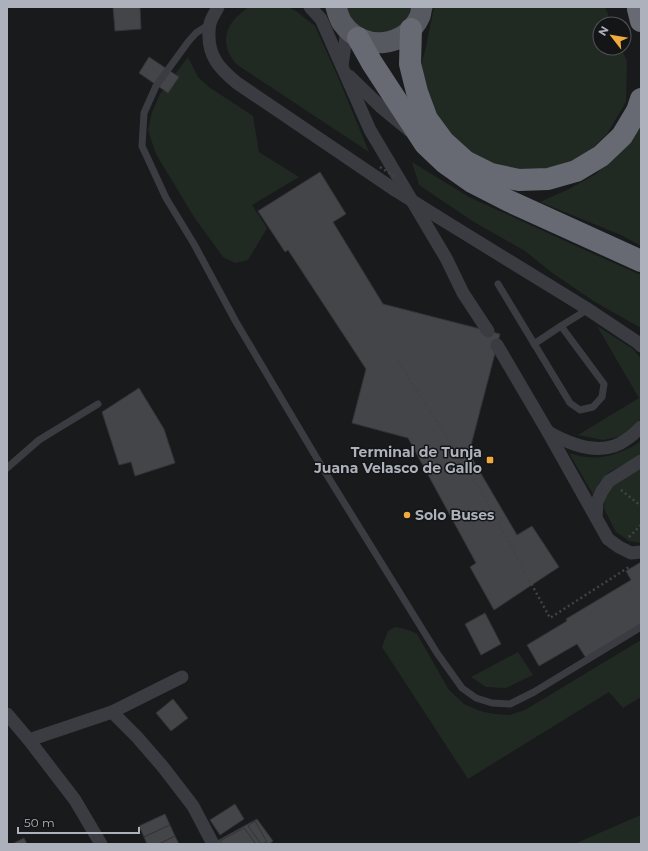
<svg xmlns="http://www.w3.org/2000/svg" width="648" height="851" viewBox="0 0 648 851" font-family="Montserrat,sans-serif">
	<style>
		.green { fill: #212a22 }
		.building { fill: #444549; stroke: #343438 }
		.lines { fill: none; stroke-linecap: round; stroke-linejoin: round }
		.path { stroke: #414348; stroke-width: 2.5; stroke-dasharray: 2 3; stroke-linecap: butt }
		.lane { stroke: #3b3c41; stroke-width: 7 }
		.street { stroke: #3b3c41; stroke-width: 13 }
		.primary { stroke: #575960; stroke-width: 21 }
		.highway { stroke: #676a72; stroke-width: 22 }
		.path-bridge { stroke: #414348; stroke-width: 2.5; stroke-dasharray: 2 3; stroke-linecap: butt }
		.street-bridge { stroke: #3b3c41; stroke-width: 13 }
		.poi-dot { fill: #efab3e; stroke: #141517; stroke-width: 1.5 }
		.labels { text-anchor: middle; stroke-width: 3; stroke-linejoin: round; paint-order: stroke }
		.poi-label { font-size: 14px; font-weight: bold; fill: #acb1bb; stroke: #141517; text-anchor: end }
	</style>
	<rect width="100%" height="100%" fill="#191a1c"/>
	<g class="green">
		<path d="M249 7H288L296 11 315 26 338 77 369 152 236 64C233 60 230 56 228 51 221 31 233 18 249 7Z"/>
		<path d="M344 7H412L409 15 403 23 395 30 375 34 355 26Z"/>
		<path d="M434 7H605L612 24H600V48H621L627 61 626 102 607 134 578 162 542 176 468 158 430 110 419 73 426 47Z"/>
		<path d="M188 57 198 77 209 87 253 116 259 152 299 177 252 205 267 228 248 260 235 263 223 257 194 217 156 154 148 130 152 112 160 94Z"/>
		<path d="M641 111V246L621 235 540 202 569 189 596 174 621 150Z"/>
		<path d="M412 162 469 197 587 251 641 275V328L595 302 551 272 525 251 474 222 419 185Z"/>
		<path d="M597 326 633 349 641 359V418L633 428 618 437 603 440 578 435 639 398Z"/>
		<path d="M641 441V455L609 472 599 483 594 496 569 453C590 460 604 459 625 450 631 447 636 445 641 441Z"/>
		<path d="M641 468V543L629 541 616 532 604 509 605 496 617 482Z"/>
		<path d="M395 627C403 628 409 630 417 634L449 690 464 704 480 711 494 714 509 715 525 710 641 640V697L623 708 609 692 468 779 382 647 388 631Z"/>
		<path d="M518 652 533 675 506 688 486 687 471 677Z"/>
		<path d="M641 815V844H574Z"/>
	</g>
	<g class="building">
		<path d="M113 7H140L141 29 115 31Z"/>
		<path d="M149 57 179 77 168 93 139 73Z"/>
		<path d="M320 172 346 214 333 222 383 304 500 334 469 453 517 535 532 526 559 567 494 610 470 567 476 563 408 438 352 423 366 369 288 250 285 252 258 211Z"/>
		<path d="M139 388 164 429 175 463 135 476 131 462 119 465 102 412Z"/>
		<path d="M641 562V625L586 658 577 644 539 666 527 645 567 621 566 619 631 580 626 571Z"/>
		<path d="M485 613 501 644 481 655 465 624Z"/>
		<path d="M173 699 188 718 171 731 156 713Z"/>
		<path d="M235 804 244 819 220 835 210 820Z"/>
		<path d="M165 814 170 825 144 837 139 826Z"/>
		<path d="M257 819 273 841 269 844H219L217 841Z"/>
		<path d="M255 821 267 842 261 844 248 826Z"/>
		<path d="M170 825 175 836 159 844H147L144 837Z"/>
		<path d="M244 828 256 844H222L220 841Z"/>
		<path d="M175 836 179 844H159Z"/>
		<path d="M24 838 27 844H12Z"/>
	</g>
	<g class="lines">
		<g class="path">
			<path d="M398 361 477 484 550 618 629 567"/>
			<path d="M621 490 641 506"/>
			<path d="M629 537 641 525"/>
		</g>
		<g class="lane">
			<path d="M210 24 196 33 188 42 156 86 144 113 142 146 166 198 194 244 236 322 322 467 437 653 462 688 476 698 492 703 510 704 534 692 641 627"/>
			<path d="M498 284 570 403 580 410 593 407 602 397 604 384 561 326 582 313 586 308"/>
			<path d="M534 344 561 326"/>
			<path d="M7 468 39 440 98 404"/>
		</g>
		<g class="street">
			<path d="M218 7C216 12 211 18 210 24 209 27 209 30 209 33 208 57 220 69 237 83L395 190"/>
			<path d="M310 7 321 19 370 130 446 258 463 293 488 331"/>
			<path d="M342 66 347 30 343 28"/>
			<path d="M349 76 382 108 410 131"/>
			<path d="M438 217 586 308 637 342 641 346"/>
			<path d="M497 345 548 432 608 539 619 547 631 553 641 552"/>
			<path d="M548 432C571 445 603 458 627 439 632 436 637 431 641 427"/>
			<path d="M596 517 597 502 602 491 609 481 641 461"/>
			<path d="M112 712 137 737 163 767 193 806 213 844"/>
			<path d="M7 714 29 740 75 800 101 844"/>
			<path d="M29 740 112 712 182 677"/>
		</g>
		<path class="primary" d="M336 7C338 13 339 19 343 24 363 52 406 48 420 16 421 13 421 10 422 7"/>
		<g class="highway">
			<path d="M638 9 641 21"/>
			<path d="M411 29 410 64 417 92 427 119 444 142 465 161 491 174 519 180 548 179 576 171 601 156 622 136 637 111 641 99"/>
			<path d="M358 38 372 63 425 144 445 163 472 182 509 201 641 261"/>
		</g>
		<path class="path-bridge" d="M380 167 394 176"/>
		<path class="street-bridge" d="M395 190 438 217"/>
	</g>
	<g class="poi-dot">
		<rect x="486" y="456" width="8" height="8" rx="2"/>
		<circle cx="407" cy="515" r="4"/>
	</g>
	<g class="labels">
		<g class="poi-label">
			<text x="482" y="457">Terminal de Tunja<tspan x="482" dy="16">Juana Velasco de Gallo</tspan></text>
			<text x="415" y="520" text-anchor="start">Solo Buses</text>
		</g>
	</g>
	<rect width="648" height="851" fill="none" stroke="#acb1bb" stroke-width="16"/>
	<g transform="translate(612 36) rotate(301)"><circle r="19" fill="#141517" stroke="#515359"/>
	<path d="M0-3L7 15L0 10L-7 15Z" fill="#efab3e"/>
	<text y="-6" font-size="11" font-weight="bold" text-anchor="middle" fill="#acb1bb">N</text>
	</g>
	<path d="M18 827v6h121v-6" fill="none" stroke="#acb1bb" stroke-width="2"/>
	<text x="24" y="827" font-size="12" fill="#acb1bb" stroke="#141517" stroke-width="3" paint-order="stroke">50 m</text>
</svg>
